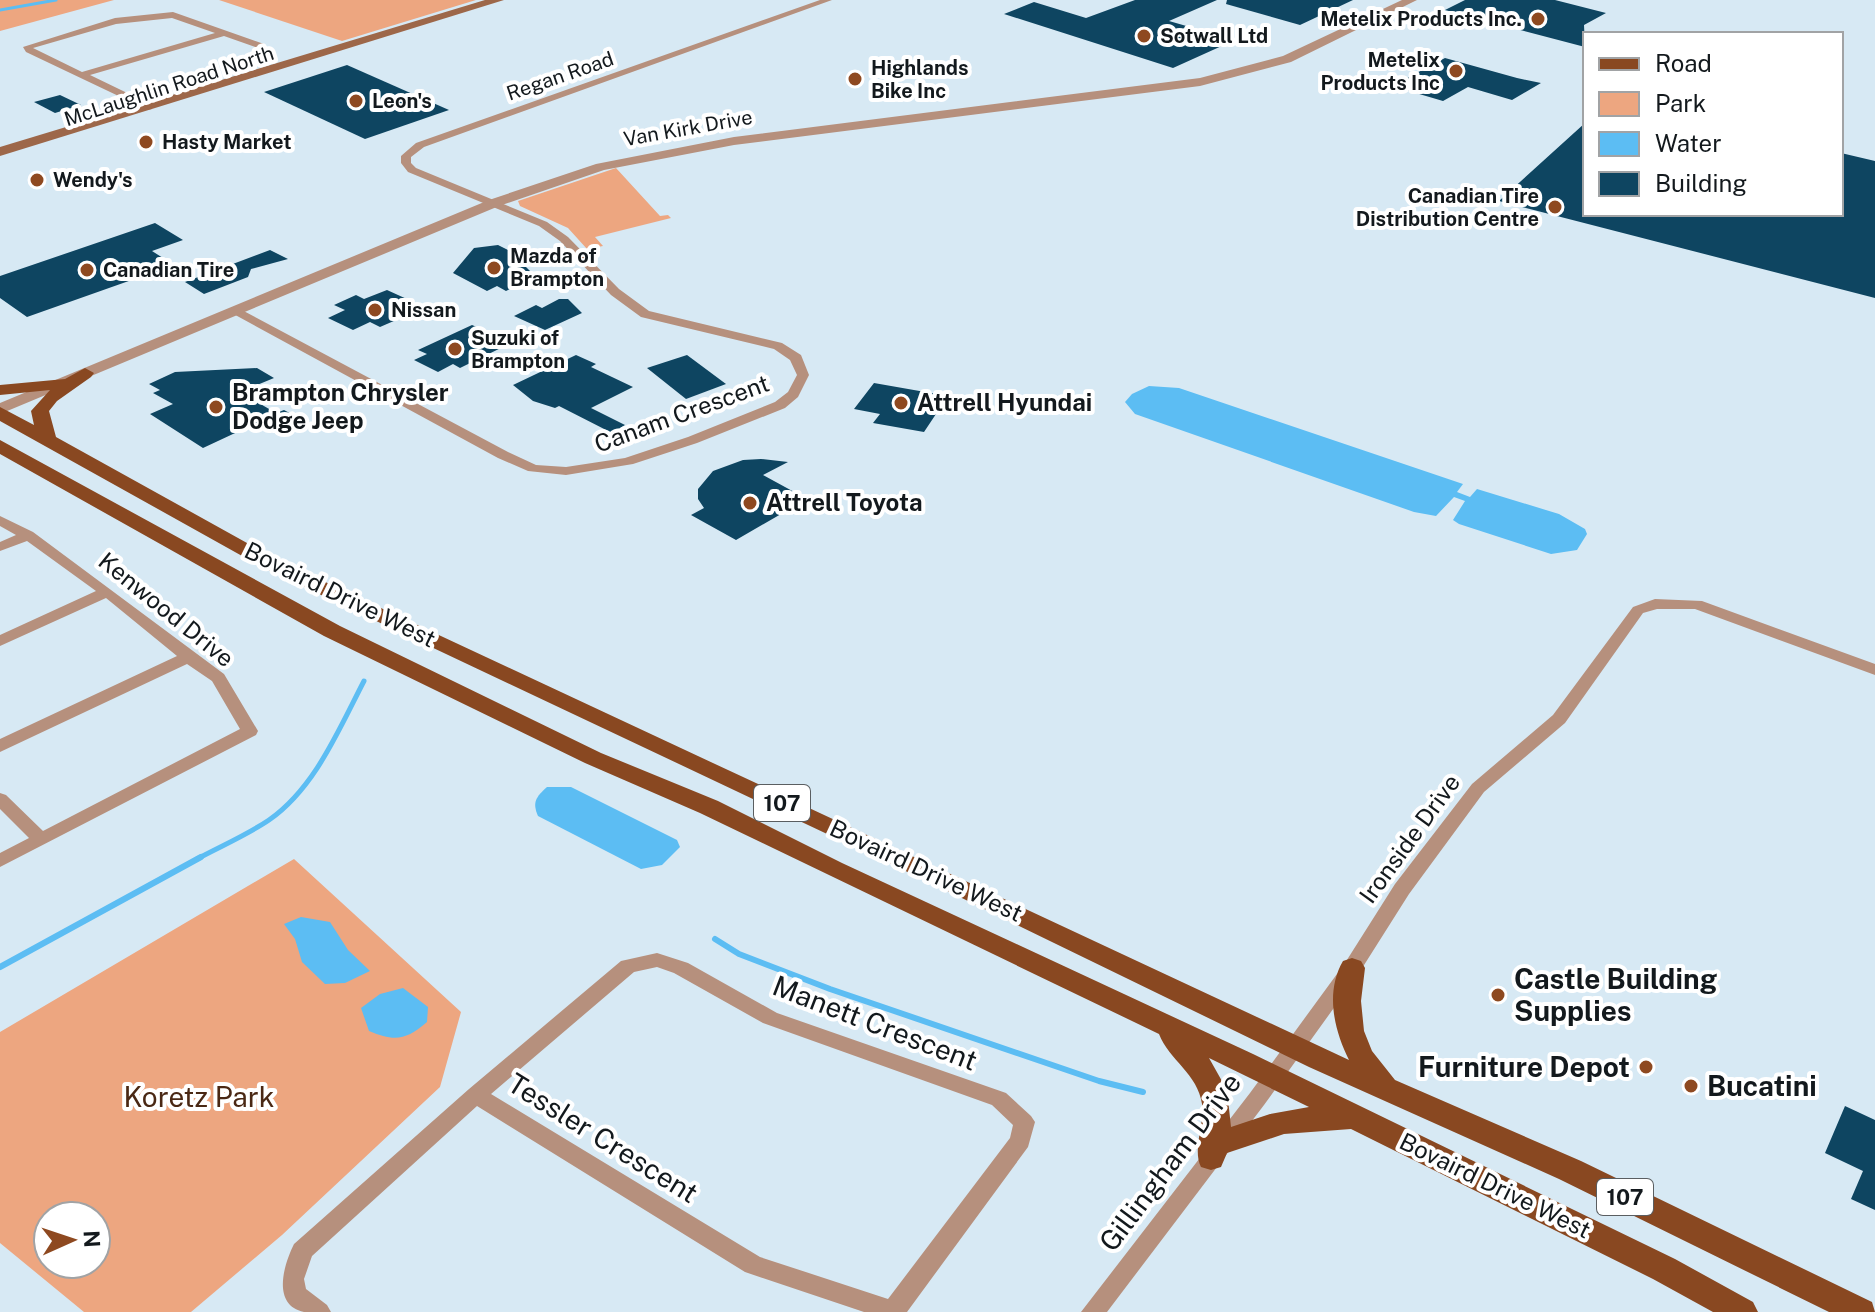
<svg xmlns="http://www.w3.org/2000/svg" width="1875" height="1312" viewBox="0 0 1875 1312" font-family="'Public Sans',sans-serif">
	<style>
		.green { fill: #eda680; fill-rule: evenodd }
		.water { fill: #5cbdf3 }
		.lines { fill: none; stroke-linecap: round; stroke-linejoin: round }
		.stream-far2 { stroke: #5cbdf3; stroke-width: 3 }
		.stream-far1 { stroke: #5cbdf3; stroke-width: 5 }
		.stream { stroke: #5cbdf3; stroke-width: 6 }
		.building { fill: #0e4561 }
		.minor { fill: #b6907d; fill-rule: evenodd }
		.tertiary { fill: #b6907d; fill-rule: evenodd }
		.secondary { fill: #9d6749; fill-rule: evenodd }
		.primary { fill: #894821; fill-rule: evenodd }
		.poi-dot { fill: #8e4920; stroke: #fff; stroke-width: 3 }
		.labels { text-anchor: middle; stroke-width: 8; stroke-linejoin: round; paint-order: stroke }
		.far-poi-label { font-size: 20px; font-weight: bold; fill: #13191d; stroke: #fff; text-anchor: start }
		.far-street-label { font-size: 20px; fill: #13191d; stroke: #fff }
		.shield { fill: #fff; stroke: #5a5e61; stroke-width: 2 }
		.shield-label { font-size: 22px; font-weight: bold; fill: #13191d }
		.poi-label { font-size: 24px; font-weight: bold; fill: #13191d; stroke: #fff; text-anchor: start }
		.street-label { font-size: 24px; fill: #13191d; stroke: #fff }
		.near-poi-label { font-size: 28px; font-weight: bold; fill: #13191d; stroke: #fff; text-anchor: start }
		.near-street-label { font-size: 28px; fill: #13191d; stroke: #fff }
		.near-park-label { font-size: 28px; fill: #4a2814; stroke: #fff }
	</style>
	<rect width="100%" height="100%" fill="#d7e9f4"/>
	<g class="green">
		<path d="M0 0H114L0 31Z"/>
		<path d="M219 0H476L342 41Z"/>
		<path d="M616 168 660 216 668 215 671 218 595 237 603 246 587 249 568 228 520 206 518 201Z"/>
		<path d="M294 859 461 1012 440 1087 282 1235 191 1312H84L0 1243V1032ZM48 1216H96V1264H48Z"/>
	</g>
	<g class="water">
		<path d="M1149 386 1179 388 1463 484 1457 492 1470 497 1477 489 1559 514 1585 529 1587 534 1577 550 1551 554 1459 524 1453 520 1465 501 1454 497 1436 516 1414 512 1135 414 1125 402 1132 394Z"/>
		<path d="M547 787H571L677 840 680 847 662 865 641 869 538 816C532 802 536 797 547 787Z"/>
		<path d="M301 917 330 922 348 950 370 971 345 983 325 984 302 962 295 939 284 924Z"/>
		<path d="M403 988 428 1007 427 1022C406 1040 395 1042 369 1031L361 1008 380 994Z"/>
	</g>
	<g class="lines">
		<path class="stream-far2" d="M0 10 56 0"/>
		<path class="stream-far1" d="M197 859C221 846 247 835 269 820 315 788 339 729 364 681"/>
		<g class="stream">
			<path d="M715 939 739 954 830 989 1099 1081 1143 1092"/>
			<path d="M0 967 201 857"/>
		</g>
	</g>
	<g class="building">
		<path d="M1135 0H1217L1169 21 1235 40 1173 68 1004 14 1034 2 1086 18Z"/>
		<path d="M1227 0H1353L1300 25 1226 4Z"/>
		<path d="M1465 0H1555L1606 13 1584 25 1585 47 1445 10Z"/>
		<path d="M1445 58 1517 78 1541 83 1512 100 1468 87 1443 101 1392 86Z"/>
		<path d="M347 65 449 110 365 139 264 92Z"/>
		<path d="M60 95 81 105 55 113 34 102Z"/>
		<path d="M1585 123V214H1841V153L1875 161V298L1499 201Z"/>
		<path d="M155 223 183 240 152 251 174 265 27 317 0 298V276Z"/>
		<path d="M498 245 510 251 530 271 524 274 533 278 506 291 497 286 487 291 453 273 474 248Z"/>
		<path d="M270 250 288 259 251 269 248 277 204 294 185 282Z"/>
		<path d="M387 290 409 300 403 317 380 327 370 322 353 330 328 318 345 310 334 305 356 295 364 299Z"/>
		<path d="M559 299H568L582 313 545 330 514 316 536 305 542 308Z"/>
		<path d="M472 325 513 342 460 368 453 364 438 372 414 360 427 354 418 350Z"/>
		<path d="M576 355 596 364 591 367 633 387 591 408 625 425 612 433 559 406 555 408 533 401 513 385Z"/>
		<path d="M687 355 726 384 686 399 647 368Z"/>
		<path d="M257 368 274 378 240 392 276 413 284 410 299 418 278 428 263 420 203 448 150 414 173 404 153 393 160 390 149 384 175 372Z"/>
		<path d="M874 383 948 396 924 432 873 423 880 414 854 409Z"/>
		<path d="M761 459 788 462 763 475 807 499 736 540 691 515 704 508 698 499V489L713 471 743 460Z"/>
		<path d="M1845 1106 1875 1120V1210L1851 1199 1863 1171 1825 1153Z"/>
	</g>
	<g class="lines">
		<g class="minor">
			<path d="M820 0H832L424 147 411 157V163L416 168 547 222 568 237 619 289 649 311 782 343 801 355 809 375 798 397 785 408 697 443 633 464 566 475 528 471 498 458 228 311 230 308H238L508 452 536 465 566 467 625 458 688 437 775 402 788 392 797 375 790 360 774 349 641 317 611 295 560 241 539 226 408 172 401 163V156L416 143Z"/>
			<path d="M173 12 264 44 271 54 263 56 258 48 224 36 90 75 152 105V109L148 110 26 52 23 47 115 18ZM172 18 215 33 82 72 33 48 116 24Z"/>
			<path d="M0 516 33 532 224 674 258 731 256 735 0 867V853L29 838 0 809V793L6 795 43 831 240 729 212 681 187 664 0 752V739L177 656 106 598 0 646V635L96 591 27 541 0 551V542L16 535 0 526Z"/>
			<path d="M1655 599 1702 601 1875 664V675L1695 609H1657L1643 613 1565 723 1484 792 1409 894 1359 973 1264 1105 1107 1312H1081L1250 1093 1345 963 1395 884 1472 784 1553 715 1633 607Z"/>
			<path d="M657 953 688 963 777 1013 1006 1093 1031 1116 1035 1122 1028 1147 907 1312H864L745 1272 477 1106 312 1256 304 1279 306 1289 327 1305 331 1312C322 1312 312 1312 304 1312 271 1305 284 1264 294 1244L469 1089 621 961ZM657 967 674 973 763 1023 992 1105 1013 1125 1010 1138 888 1299 760 1257 491 1094 634 972Z"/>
		</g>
		<path class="tertiary" d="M1402 0H1417L1291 62 1200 86 734 145 604 170 499 206 0 414V403L489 200 596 164 734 137 1200 78 1283 56Z"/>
		<path class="secondary" d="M485 0H504L0 156V147Z"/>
		<g class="primary">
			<path d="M85 368 94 373 91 377 57 401 49 411 56 437 276 559 1349 1060C1334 1030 1325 992 1343 961L1352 958 1361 961 1365 968 1361 1001 1364 1031 1372 1051 1395 1080 1581 1161 1872 1302 1875 1312H1829L1559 1179 1309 1067 933 884 262 567 0 421V407L34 425 31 411 50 390 0 395V385L65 379Z"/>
			<path d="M0 440 340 626 601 753 718 801 842 863 1253 1054 1675 1259 1753 1302 1758 1312H1713L1653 1279 1351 1129 1284 1134 1227 1153 1221 1167 1211 1170 1201 1167C1192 1149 1205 1124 1202 1104 1198 1074 1169 1060 1159 1034L700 813 585 763 324 636 0 454ZM1209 1058 1309 1107 1270 1114 1231 1127 1227 1090Z"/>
		</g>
	</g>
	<g class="poi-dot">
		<circle cx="1538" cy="19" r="8"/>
		<circle cx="1144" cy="36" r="8"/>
		<circle cx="1456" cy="71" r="8"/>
		<circle cx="855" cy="79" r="8"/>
		<circle cx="356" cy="101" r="8"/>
		<circle cx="146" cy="142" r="8"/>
		<circle cx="37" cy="180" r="8"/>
		<circle cx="1555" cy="207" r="8"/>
		<circle cx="494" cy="268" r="8"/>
		<circle cx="87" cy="270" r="8"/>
		<circle cx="375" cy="310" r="8"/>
		<circle cx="455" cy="349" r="8"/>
		<circle cx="901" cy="403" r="8"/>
		<circle cx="216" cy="407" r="8"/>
		<circle cx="750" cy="503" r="8"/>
		<circle cx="1498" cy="995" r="8"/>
		<circle cx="1646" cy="1067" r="8"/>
		<circle cx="1691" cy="1086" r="8"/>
	</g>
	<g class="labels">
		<g class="far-poi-label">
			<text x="1522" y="26" text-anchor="end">Metelix Products Inc.</text>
			<text x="1160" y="43">Sotwall Ltd</text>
			<text x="1440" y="67" text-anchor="end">Metelix<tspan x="1440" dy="23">Products Inc</tspan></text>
			<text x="871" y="75">Highlands<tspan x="871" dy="23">Bike Inc</tspan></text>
			<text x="372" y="108">Leon's</text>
			<text x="162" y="149">Hasty Market</text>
			<text x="53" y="187">Wendy's</text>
			<text x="1539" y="203" text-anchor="end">Canadian Tire<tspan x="1539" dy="23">Distribution Centre</tspan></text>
			<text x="510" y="263">Mazda of<tspan x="510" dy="23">Brampton</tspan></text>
			<text x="103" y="277">Canadian Tire</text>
			<text x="391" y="317">Nissan</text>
			<text x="471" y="345">Suzuki of<tspan x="471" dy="23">Brampton</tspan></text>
		</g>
		<g class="far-street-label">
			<text transform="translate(560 76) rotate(-19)" y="7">Regan Road</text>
			<text transform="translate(169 86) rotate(-18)" y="7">McLaughlin Road North</text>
			<text transform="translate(688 128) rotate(-10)" y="7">Van Kirk Drive</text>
		</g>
		<g class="shield">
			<rect x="754" y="785" width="56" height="36" rx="6"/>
			<rect x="1597" y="1179" width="56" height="36" rx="6"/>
		</g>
		<g class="shield-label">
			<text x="782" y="811">107</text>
			<text x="1625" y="1205">107</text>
		</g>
		<g class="poi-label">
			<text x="232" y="401">Brampton Chrysler<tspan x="232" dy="28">Dodge Jeep</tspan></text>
			<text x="917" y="411">Attrell Hyundai</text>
			<text x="766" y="511">Attrell Toyota</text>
		</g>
		<g class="street-label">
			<text transform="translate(682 414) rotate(-20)" y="8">Canam Crescent</text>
			<text transform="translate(340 595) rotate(26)" y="8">Bovaird Drive West</text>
			<text transform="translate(166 610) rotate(39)" y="8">Kenwood Drive</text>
			<text transform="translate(1410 839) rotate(-54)" y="8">Ironside Drive</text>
			<text transform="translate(926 871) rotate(25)" y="8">Bovaird Drive West</text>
			<text transform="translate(1495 1186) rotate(26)" y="8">Bovaird Drive West</text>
		</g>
		<g class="near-poi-label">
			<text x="1514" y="989">Castle Building<tspan x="1514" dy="32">Supplies</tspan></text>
			<text x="1630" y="1077" text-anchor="end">Furniture Depot</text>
			<text x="1707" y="1096">Bucatini</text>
		</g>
		<g class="near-street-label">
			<text transform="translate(875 1023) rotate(21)" y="10">Manett Crescent</text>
			<text transform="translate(603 1138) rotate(32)" y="10">Tessler Crescent</text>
			<text transform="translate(1170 1162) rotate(-53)" y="10">Gillingham Drive</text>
		</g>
		<g class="near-park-label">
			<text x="199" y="1107">Koretz Park</text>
		</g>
	</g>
	<rect x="1583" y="32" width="260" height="184" fill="#ffffff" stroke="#a1a3a5" stroke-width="2"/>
	<rect x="1599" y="58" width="40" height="12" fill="#894821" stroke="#a1a3a5" stroke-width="2"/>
	<text x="1655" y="72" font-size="24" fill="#13191d">Road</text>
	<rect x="1599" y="92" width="40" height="24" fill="#eda680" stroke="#a1a3a5" stroke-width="2"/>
	<text x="1655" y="112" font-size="24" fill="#13191d">Park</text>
	<rect x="1599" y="132" width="40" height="24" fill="#5cbdf3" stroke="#a1a3a5" stroke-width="2"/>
	<text x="1655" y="152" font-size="24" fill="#13191d">Water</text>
	<rect x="1599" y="172" width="40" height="24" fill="#0e4561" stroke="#a1a3a5" stroke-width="2"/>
	<text x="1655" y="192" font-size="24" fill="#13191d">Building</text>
	<g transform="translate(72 1240) rotate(87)"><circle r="38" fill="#ffffff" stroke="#a1a3a5" stroke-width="2"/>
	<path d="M0-6L14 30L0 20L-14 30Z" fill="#8e4920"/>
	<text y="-12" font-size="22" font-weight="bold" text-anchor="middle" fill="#13191d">N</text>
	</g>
</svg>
